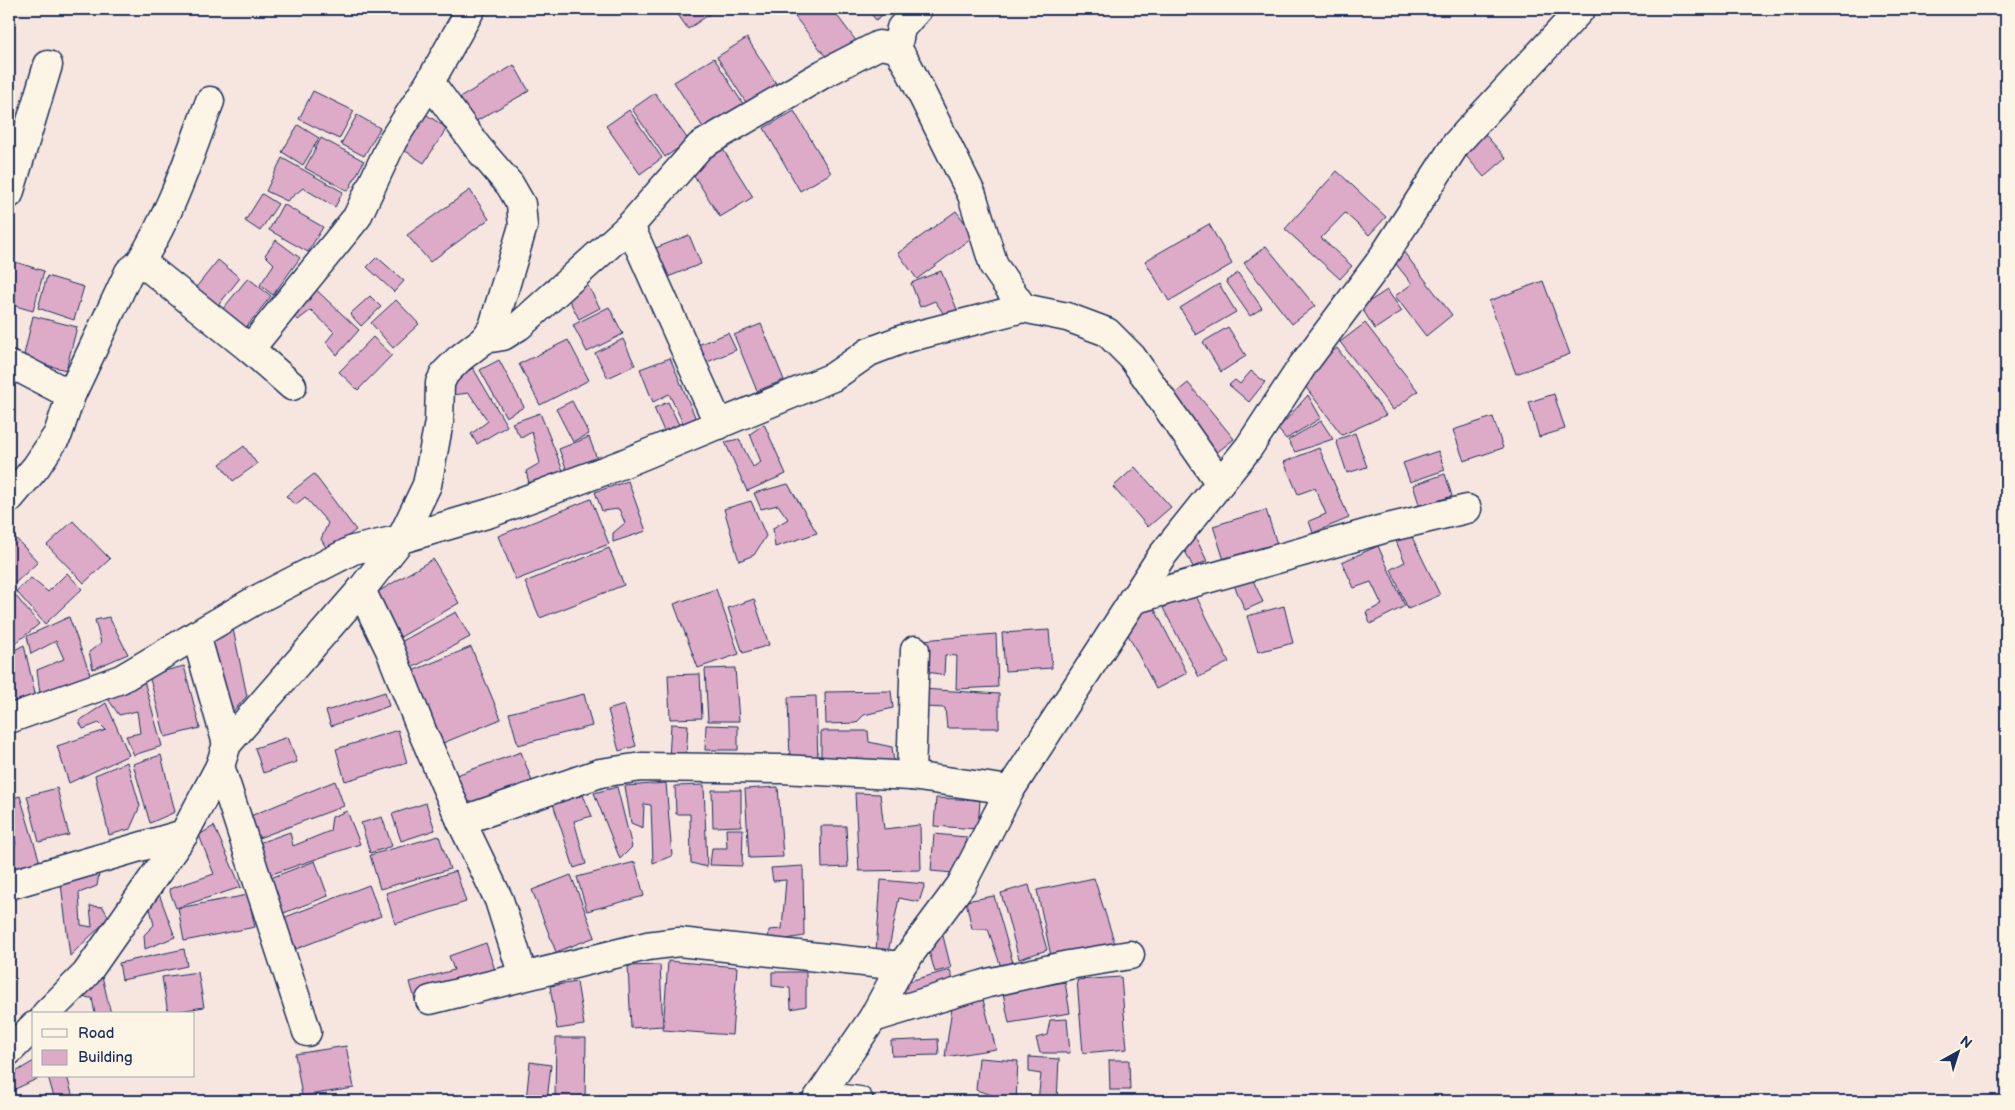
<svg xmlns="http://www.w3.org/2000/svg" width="2015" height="1110" viewBox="0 0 2015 1110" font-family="'Balsamiq Sans',sans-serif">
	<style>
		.building { fill: #ddabc8; stroke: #1b2f5e }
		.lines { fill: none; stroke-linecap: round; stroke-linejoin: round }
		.minor-casing { stroke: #1b2f5e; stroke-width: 31 }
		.minor { stroke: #fcf5e5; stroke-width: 28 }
	</style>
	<rect width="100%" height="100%" fill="#f6e6df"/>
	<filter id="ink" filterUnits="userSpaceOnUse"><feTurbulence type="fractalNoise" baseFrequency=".02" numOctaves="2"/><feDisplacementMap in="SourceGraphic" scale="10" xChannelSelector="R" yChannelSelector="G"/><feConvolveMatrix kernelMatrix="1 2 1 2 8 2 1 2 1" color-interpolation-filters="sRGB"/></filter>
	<g filter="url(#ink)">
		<g class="building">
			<path d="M674 9H717L688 29Z"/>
			<path d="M789 9H832L857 42 830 62Z"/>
			<path d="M867 9H890L876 20Z"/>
			<path d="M747 38 777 85 747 104 717 57Z"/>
			<path d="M714 58 743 104 704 129 674 82Z"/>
			<path d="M514 65 529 91 471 124 453 102Z"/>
			<path d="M313 91 354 111 339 139 299 119Z"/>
			<path d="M655 93 689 141 665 157 632 109Z"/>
			<path d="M416 108 447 128 424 163 393 143Z"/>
			<path d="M629 110 662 158 640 174 606 126Z"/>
			<path d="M794 111 831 173 800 191 764 128Z"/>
			<path d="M357 115 380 128 364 156 341 144Z"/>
			<path d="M298 125 319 138 303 165 282 152Z"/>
			<path d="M1482 131 1506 158 1484 177 1461 150Z"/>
			<path d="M321 138 364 161 348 191 305 168Z"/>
			<path d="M721 146 753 197 720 217 688 166Z"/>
			<path d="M282 158 343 192 335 207 303 188 287 201 266 191Z"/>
			<path d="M1337 171 1386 217 1369 235 1345 213 1321 238 1352 266 1340 279 1285 229Z"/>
			<path d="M470 190 489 219 430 262 407 235Z"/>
			<path d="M262 194 278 204 260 231 245 221Z"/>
			<path d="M283 204 323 227 308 252 269 230Z"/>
			<path d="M956 211 975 236 917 279 898 253Z"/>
			<path d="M1209 224 1232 264 1169 301 1145 261Z"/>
			<path d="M689 235 701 264 660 280 648 251Z"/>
			<path d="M276 240 300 258 273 295 260 285 274 264 265 255Z"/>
			<path d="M1266 246 1315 306 1292 324 1244 263Z"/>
			<path d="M1403 251 1452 315 1426 336 1395 296 1412 284 1392 259Z"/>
			<path d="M377 257 404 281 394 292 367 267Z"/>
			<path d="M9 260 44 271 33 311 9 304Z"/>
			<path d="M218 260 240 278 212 313 189 296Z"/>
			<path d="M941 271 959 314 945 316 935 301 920 307 911 283Z"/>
			<path d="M1238 273 1262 308 1250 316 1226 281Z"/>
			<path d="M47 276 84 287 74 320 38 308Z"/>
			<path d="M248 278 271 296 240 335 217 316Z"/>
			<path d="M1543 281 1570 354 1516 374 1489 301Z"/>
			<path d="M586 282 600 308 579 319 565 292Z"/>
			<path d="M1219 284 1236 312 1196 335 1180 308Z"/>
			<path d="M311 285 359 330 337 355 326 342 334 332 311 310 298 320 287 310Z"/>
			<path d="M1387 290 1402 311 1375 329 1361 307Z"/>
			<path d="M370 296 381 307 361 326 350 314Z"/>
			<path d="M396 300 419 324 393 348 371 323Z"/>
			<path d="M609 307 623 334 587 352 573 325Z"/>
			<path d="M33 316 77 327 66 370 23 359Z"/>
			<path d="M1365 323 1418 391 1393 410 1340 342Z"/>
			<path d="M761 324 784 380 757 391 734 335Z"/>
			<path d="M1228 327 1246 356 1221 372 1203 342Z"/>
			<path d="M728 333 736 350 698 366 690 348Z"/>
			<path d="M373 337 392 355 358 390 339 372Z"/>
			<path d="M623 339 635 365 608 378 595 353Z"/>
			<path d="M568 340 589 380 540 405 519 364Z"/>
			<path d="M1337 348 1386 415 1342 435 1298 377Z"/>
			<path d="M670 358 699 426 685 427 669 394 653 402 640 369Z"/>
			<path d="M499 360 524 407 506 417 480 370Z"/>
			<path d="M473 368 507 426 477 444 471 434 488 421 469 393 444 396 442 385Z"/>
			<path d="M1251 371 1265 382 1249 402 1229 385 1235 380 1240 384Z"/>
			<path d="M1188 383 1234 439 1211 457 1166 401Z"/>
			<path d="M1554 394 1565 429 1539 437 1529 402Z"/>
			<path d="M1308 395 1321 418 1286 439 1278 429Z"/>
			<path d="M572 401 589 434 573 442 556 409Z"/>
			<path d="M668 402 681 429 666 436 654 408Z"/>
			<path d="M540 413 566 478 530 487 526 471 540 463 532 432 521 438 512 423Z"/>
			<path d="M1493 417 1503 448 1464 461 1453 430Z"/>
			<path d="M1321 421 1333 439 1295 452 1288 440Z"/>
			<path d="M764 424 786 474 747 491 725 442 739 439 753 467 761 462 750 434Z"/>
			<path d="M1355 433 1367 467 1347 473 1336 440Z"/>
			<path d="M589 437 599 464 569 476 559 449Z"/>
			<path d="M244 446 257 464 233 481 220 464Z"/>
			<path d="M1319 448 1349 518 1313 533 1309 521 1326 514 1315 488 1298 494 1284 462Z"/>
			<path d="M1438 451 1445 470 1410 482 1403 463Z"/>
			<path d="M1135 467 1171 507 1148 527 1113 487Z"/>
			<path d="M314 474 356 530 328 551 321 539 328 523 305 497 295 505 286 496Z"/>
			<path d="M1445 474 1452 496 1420 507 1413 485Z"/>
			<path d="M628 481 646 531 613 542V533L625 523 619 509 602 511 595 492Z"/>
			<path d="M788 484 817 533 775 547 773 528 788 519 778 505 761 509 754 493Z"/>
			<path d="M591 499 609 544 516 580 498 536Z"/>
			<path d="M751 501 766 536 754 555 739 561 724 509Z"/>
			<path d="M1266 510 1277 544 1224 560 1213 526Z"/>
			<path d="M73 521 110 559 84 583 47 545Z"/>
			<path d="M9 531 38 562 13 585 9 580Z"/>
			<path d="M1193 532 1207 561 1193 567 1179 539Z"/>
			<path d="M1411 535 1440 595 1408 609 1391 569 1405 562 1396 541Z"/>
			<path d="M1378 546 1405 606 1370 624 1366 612 1382 605 1371 582 1354 588 1342 562Z"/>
			<path d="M609 548 624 585 540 618 525 582Z"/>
			<path d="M433 559 459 603 392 642 366 599Z"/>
			<path d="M67 573 82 589 45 624 16 591 31 578 48 592Z"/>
			<path d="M1252 578 1263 602 1245 610 1234 585Z"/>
			<path d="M716 589 739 654 698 668 674 604Z"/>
			<path d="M11 590 39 624 10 648 9 593Z"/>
			<path d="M1194 592 1229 662 1199 677 1163 608Z"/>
			<path d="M754 599 769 645 743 653 728 608Z"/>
			<path d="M1153 606 1187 673 1156 689 1121 621Z"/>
			<path d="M1284 606 1293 643 1258 652 1247 616Z"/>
			<path d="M456 612 470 637 406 671 393 646Z"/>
			<path d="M69 617 93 682 41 702 37 670 64 659 56 641 31 654 27 636Z"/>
			<path d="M109 617 128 654 93 669 89 652 101 643 95 620Z"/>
			<path d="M233 629 247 696 222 724 205 641Z"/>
			<path d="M1049 630 1052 668 1005 671 1002 633Z"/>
			<path d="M996 634 998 687 956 689 957 656 945 655 944 675 923 671 922 640Z"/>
			<path d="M24 645 36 698 9 706V684H12L9 653Z"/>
			<path d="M471 647 501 719 436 746 405 674Z"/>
			<path d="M184 666 200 728 165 737 149 675Z"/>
			<path d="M735 668 739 721H708L705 669Z"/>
			<path d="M700 674 702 718 670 719 668 675Z"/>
			<path d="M143 677 162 746 134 755 126 736 140 733 137 711 119 715 108 699Z"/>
			<path d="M922 689 999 694V728H947L945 708 925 707Z"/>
			<path d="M891 691 893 708 864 715 856 723 826 724 825 692Z"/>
			<path d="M385 692 389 706 331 726 326 711Z"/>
			<path d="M584 694 592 726 518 745 509 713Z"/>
			<path d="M816 696 818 762H790L788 697Z"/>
			<path d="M106 703 129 755 69 783 57 746 106 730 99 723 83 729 79 721Z"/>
			<path d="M624 705 636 746 619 751 608 710Z"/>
			<path d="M671 724 688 725 686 759H669Z"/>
			<path d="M706 725 738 726V750H705Z"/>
			<path d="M398 730 407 763 345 781 336 749Z"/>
			<path d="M821 731H868L869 742 892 747 894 763 821 761Z"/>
			<path d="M288 737 297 762 263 773 255 748Z"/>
			<path d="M521 752 533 784 460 811 448 778Z"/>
			<path d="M161 755 175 812 150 823 133 764Z"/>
			<path d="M127 762 140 806 130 829 109 835 95 775Z"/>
			<path d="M335 781 344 806 256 839 248 817Z"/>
			<path d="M666 783 672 856 653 863 651 805 644 804 643 828 631 823 625 786Z"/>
			<path d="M704 785 707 867 691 863 690 814H676L675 786Z"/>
			<path d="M617 787 632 847 620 859 594 793Z"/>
			<path d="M778 787 783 857 749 858 745 789Z"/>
			<path d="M57 788 69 835 39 842 27 796Z"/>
			<path d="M712 790H741V826L713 827Z"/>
			<path d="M855 793 880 794 884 829 920 825 921 870 859 871Z"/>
			<path d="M583 795 592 816 574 821 586 864 574 868 553 804Z"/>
			<path d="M20 796 41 866 10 875 9 853 16 844 9 819V799Z"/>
			<path d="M936 798 980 800 978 829 934 826Z"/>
			<path d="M426 803 435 830 401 841 392 814Z"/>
			<path d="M347 811 360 844 269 875 256 844 290 832 293 846 330 831 332 817Z"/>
			<path d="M382 817 392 846 370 853 361 823Z"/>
			<path d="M214 826 241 887 176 908 169 889 214 874 199 835Z"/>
			<path d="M821 826H846L848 867 822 868Z"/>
			<path d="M726 829H743L742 866 710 865 712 848H727Z"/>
			<path d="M934 834 966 837 964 874 931 871Z"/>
			<path d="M439 836 450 869 380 889 370 855Z"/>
			<path d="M315 861 328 896 281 914 268 879Z"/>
			<path d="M635 862 644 896 587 911 577 877Z"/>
			<path d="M803 866 804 936 768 942 769 930 782 929 786 880 773 881 771 868Z"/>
			<path d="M456 871 466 902 395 924 386 893Z"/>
			<path d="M99 874 97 886 79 893 81 925 92 927 90 906 103 907 109 918 70 956 61 884Z"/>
			<path d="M571 875 595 937 556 952 532 890Z"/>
			<path d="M1094 878 1116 947 1051 956 1037 890Z"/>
			<path d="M881 880 925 884 919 902 899 898 888 953 876 952Z"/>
			<path d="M369 885 381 916 296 949 283 918Z"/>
			<path d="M1029 885 1047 950 1019 959 1001 893Z"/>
			<path d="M159 894 175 937 145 949 144 935 154 925 148 900Z"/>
			<path d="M248 895 255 927 184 941 178 908Z"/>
			<path d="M994 896 1013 963 1001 967 988 929H972L966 901Z"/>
			<path d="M942 932 951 968 935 972 925 937Z"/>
			<path d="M486 943 496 973 416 1003 410 982 454 970 449 956Z"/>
			<path d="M184 949 187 966 122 980 119 963Z"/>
			<path d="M668 961 737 967 732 1035 663 1030Z"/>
			<path d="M660 965 663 1026 631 1028 628 966Z"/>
			<path d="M950 970 955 986 902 1000 898 984Z"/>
			<path d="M101 972 111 1014H95L92 998 79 997Z"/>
			<path d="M198 972 204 1007 168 1013 162 977Z"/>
			<path d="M772 972H806V1006L791 1009 790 988 772 986Z"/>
			<path d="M1121 977 1127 1049 1083 1053 1077 980Z"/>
			<path d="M577 982 584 1025 557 1029 550 986Z"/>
			<path d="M1065 982 1070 1013 1009 1023 1003 993Z"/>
			<path d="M982 996 996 1049 945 1057 952 1008Z"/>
			<path d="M1067 1019 1070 1053H1040L1036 1038 1047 1035 1050 1020Z"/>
			<path d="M556 1038H586L585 1101H555Z"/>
			<path d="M938 1039 939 1055 892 1056 891 1041Z"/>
			<path d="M346 1046 354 1088 302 1096 295 1054Z"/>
			<path d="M1029 1057 1059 1059 1057 1101H1038L1041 1074 1029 1072Z"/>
			<path d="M979 1058 1018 1061 1016 1101H992V1095L976 1090Z"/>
			<path d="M1109 1060H1129L1130 1090H1110Z"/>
			<path d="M34 1061V1076H43L9 1092V1076Z"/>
			<path d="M530 1062 551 1065 547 1101H526Z"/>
			<path d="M48 1076H67L74 1101H55Z"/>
			<path d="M284 1097 337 1099V1101H284Z"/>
		</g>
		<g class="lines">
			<g class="minor-casing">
				<g id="minor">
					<path d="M471 9 430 82 478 148 510 185 521 204 523 226 493 327 485 339 459 359 445 373 440 383 439 422 427 485 401 539 490 513 620 465 833 377 869 352 903 339 1023 308 1067 317 1107 332 1132 357 1220 483"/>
					<path d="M897 48 901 28 918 9"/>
					<path d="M9 194 48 65"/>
					<path d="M630 226 719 425"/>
					<path d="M139 264C171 214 189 157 210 101"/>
					<path d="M485 339 503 336 519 326 630 226 700 146 823 74 879 45 897 48 908 66 972 195 994 266 1023 308"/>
					<path d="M250 349 357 217 393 140 430 82"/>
					<path d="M9 365 25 371 71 395"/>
					<path d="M9 499 36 467 58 434 71 395 106 321 129 272 139 264 149 268 250 349 292 386"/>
					<path d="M361 590 390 650 422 731 461 821 499 900 523 976"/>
					<path d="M1132 600 1383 529 1467 509"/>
					<path d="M196 635 227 744"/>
					<path d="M9 719 121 679 254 601 353 550 401 539 361 590 227 744 220 766 184 834 86 974 46 1014"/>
					<path d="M220 766 307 1032"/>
					<path d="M911 776 915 650"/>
					<path d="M461 821 600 773 642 767 782 769 911 776 1010 790"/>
					<path d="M9 885 184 834"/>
					<path d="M430 1000 647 946 679 942 901 966"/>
					<path d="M873 1018 988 983 1069 965 1130 955"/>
					<path d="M9 1051 34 1026"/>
					<path d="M821 1096 859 1101"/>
					<path d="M816 1101 873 1018 901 966 961 885 1010 790 1161 557 1249 447 1303 365 1379 263 1456 144 1581 9"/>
				</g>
			</g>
			<use href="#minor" class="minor"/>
		</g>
	</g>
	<rect width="2015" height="1110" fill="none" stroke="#fcf5e5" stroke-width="30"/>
	<rect x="15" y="15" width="1985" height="1080" fill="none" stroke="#1b2f5e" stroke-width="2" filter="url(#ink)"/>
	<rect x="32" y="1012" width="162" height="65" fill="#fcf5e5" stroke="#a2a6af"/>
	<rect x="42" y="1029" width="25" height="8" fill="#fcf5e5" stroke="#a2a6af"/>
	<text x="78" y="1038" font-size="15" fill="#1b2f5e">Road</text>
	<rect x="42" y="1050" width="25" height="15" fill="#ddabc8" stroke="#a2a6af"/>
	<text x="78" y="1062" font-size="15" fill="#1b2f5e">Building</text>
	<g transform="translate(1958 1052) rotate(39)" stroke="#fcf5e5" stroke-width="4" paint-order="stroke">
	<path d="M0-4L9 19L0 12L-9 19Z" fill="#1b2f5e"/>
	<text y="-8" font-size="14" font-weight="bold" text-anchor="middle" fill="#1b2f5e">N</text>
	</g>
</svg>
